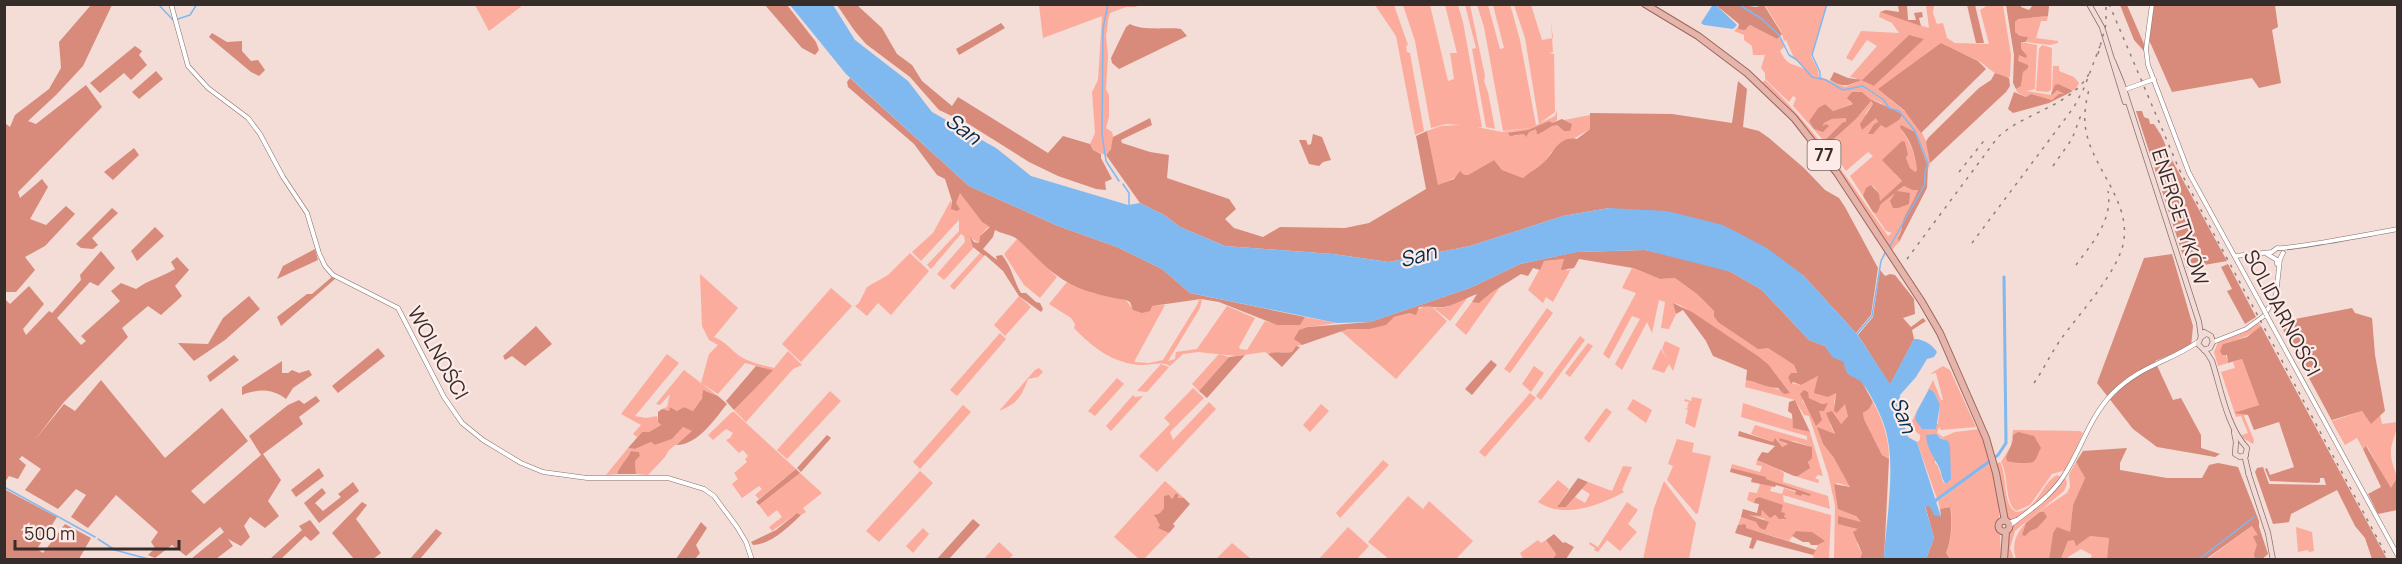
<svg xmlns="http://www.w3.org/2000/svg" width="2402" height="564" viewBox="0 0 2402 564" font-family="Manrope,sans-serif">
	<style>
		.green { fill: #fcac9d; fill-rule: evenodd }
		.forest { fill: #d88a7b }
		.water { fill: #7fb9f0 }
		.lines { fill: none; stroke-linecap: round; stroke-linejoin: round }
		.stream { stroke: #7fb9f0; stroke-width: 1.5 }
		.canal { stroke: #7fb9f0; stroke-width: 3 }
		.tertiary-casing { stroke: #87726d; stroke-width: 5 }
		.secondary-casing { stroke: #87726d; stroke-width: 6 }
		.primary-casing { stroke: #9d665b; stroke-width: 8 }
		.tertiary { stroke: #fff; stroke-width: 4 }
		.secondary { stroke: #f2dad6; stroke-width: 4.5 }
		.primary { stroke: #e5b5ac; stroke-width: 6 }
		.rail { stroke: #8f7f7c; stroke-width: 1.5; stroke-dasharray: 3 6; stroke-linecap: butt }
		.tertiary-bridge-casing { stroke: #87726d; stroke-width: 5; stroke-linecap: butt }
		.tertiary-bridge { stroke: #fff; stroke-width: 4 }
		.labels { text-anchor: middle; stroke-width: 4.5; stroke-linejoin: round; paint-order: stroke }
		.shield { fill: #feebe7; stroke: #726663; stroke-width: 1.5 }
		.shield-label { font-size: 18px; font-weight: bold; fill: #362d2b }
		.street-label { font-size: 20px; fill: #362d2b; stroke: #feebe7 }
		.water-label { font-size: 21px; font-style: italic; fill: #002c4e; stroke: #feebe7 }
	</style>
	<rect width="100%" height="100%" fill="#f4dcd7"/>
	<g class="green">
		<path d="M1510 4 1520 40 1536 125 1532 127 1555 116 1557 110V120L1551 124 1549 121 1528 130 1516 132 1514 136 1527 133 1537 128 1539 134 1551 126 1557 125 1564 131H1570V123L1564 120 1590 115V129L1551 152 1546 161 1523 178 1502 170 1494 160 1468 175 1458 176 1438 186 1427 131 1441 126 1460 125 1446 124 1431 128 1415 41 1403 5H1430L1448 81 1454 79 1450 53H1457L1445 5H1458L1463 22 1482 127H1477L1502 132 1531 128 1503 131 1484 27 1477 5H1488L1500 49 1504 48 1493 5Z"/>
		<path d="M475 5 523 4V5L489 31Z"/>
		<path d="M1039 5H1138L1136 7H1126L1110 13 1109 15 1106 36 1108 56 1106 89 1109 95V117L1106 128 1112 132C1115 141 1113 149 1105 155L1093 150 1090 144 1095 133 1092 92 1098 80 1102 16 1043 38Z"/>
		<path d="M1375 5H1394L1408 45 1406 46 1407 52 1410 53 1424 131 1415 135 1396 36Z"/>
		<path d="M1465 5H1470L1485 76 1484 81 1488 92 1495 129 1486 127 1472 49 1476 48Z"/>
		<path d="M1514 5H1531L1542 40 1553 38 1551 21 1553 52 1549 53 1554 54 1555 112 1539 124 1525 38Z"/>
		<path d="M1765 5H1827L1811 56 1818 70 1819 78 1809 73 1820 79 1821 77 1845 87 1857 82 1856 78 1850 77 1877 46 1867 40 1852 61 1846 58 1861 31 1899 33 1892 23 1879 17 1880 12 1929 28 1926 5H1934L1933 13 1937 24 1943 23 1947 38 1955 43 1989 44 1980 10 1988 5H2003L2011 55 2010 77C1997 79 1988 66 1977 60 1965 55 1953 49 1941 43L1891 100C1912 115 1935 142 1929 169 1924 153 1919 127 1900 128 1910 141 1915 154 1917 170L1915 172 1910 168 1906 158 1908 154 1905 143 1895 174 1902 181 1880 201 1875 188 1871 185 1863 196 1850 176 1873 156 1868 152 1846 171 1827 145 1856 119 1871 101 1873 104 1866 113 1862 130 1876 117 1878 122 1874 124 1869 133 1881 125 1886 127 1899 120 1881 103 1870 99 1862 92 1849 102 1854 103 1833 111 1825 104 1818 108 1809 121 1823 127 1824 123 1832 119 1846 117V123L1843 122 1824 141 1793 106 1796 98 1793 96 1789 102 1765 79V73L1761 68 1765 55H1753L1752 46 1744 40V35L1734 31 1739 26V29L1748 28 1750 25 1777 39 1780 36 1784 47 1780 51C1789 68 1792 62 1806 70L1794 58 1786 40 1784 41 1781 31ZM1909 35C1898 59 1895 68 1874 86L1862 80Z"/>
		<path d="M2048 16 2047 21H2041L2036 38 2058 41V43L2050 45 2027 42V37L2020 36 2015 32V22L2017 19Z"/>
		<path d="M2021 42 2037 45 2035 89 2026 91 2052 95 2057 89 2064 94 2052 100 2031 94 2026 97 2017 92 2016 89 2021 86 2023 72 2028 65 2018 62V55L2024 51 2021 48Z"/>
		<path d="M2042 45 2052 48 2051 90 2048 92 2036 91 2039 49Z"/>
		<path d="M2053 66H2059V71L2074 77 2079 83 2075 90H2068L2057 84 2052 92Z"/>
		<path d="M1765 80C1814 127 1849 181 1888 236L1892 233 1886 231 1873 212H1877L1881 204 1904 186 1912 190H1918C1914 200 1909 208 1904 218 1901 226 1903 231 1898 238L1899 242 1892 250 1816 141 1762 83Z"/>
		<path d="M960 192 982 222 991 227 987 228 980 236 979 243 969 237 974 247 944 280 937 274 965 242 964 236 961 234 931 269 927 265 959 231V220L921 261 912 252 933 233 951 200 952 209Z"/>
		<path d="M1017 239 1034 252 1039 260 1057 277 1040 298 1024 285 1004 254Z"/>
		<path d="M910 253 929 271 891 315 878 303 867 316 855 306 859 303 867 287 888 275Z"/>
		<path d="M980 253 984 256 954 290 950 286Z"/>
		<path d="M1565 259 1567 271 1571 269 1553 302 1546 297 1543 303 1528 290 1544 261Z"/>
		<path d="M1632 268 1660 279 1675 278 1697 294 1714 311 1794 365 1797 374 1791 373 1788 377 1791 383 1801 385 1818 376 1817 386 1836 393 1834 402 1837 413 1845 403 1848 408V416L1841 424H1830L1835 435 1818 428 1823 444 1834 458 1851 487 1838 483 1834 484 1837 496 1862 523 1857 544 1862 553 1860 559H1834L1835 505 1828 474 1809 416 1804 415 1795 400 1745 387 1746 380 1790 393 1768 364 1758 356 1680 305 1674 303 1676 314 1669 329 1661 328 1665 302 1659 300 1652 333 1647 322 1622 370 1615 364 1640 319 1632 316 1609 359 1603 354 1636 293 1622 288ZM1807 392 1809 398 1822 404 1827 403 1818 410 1817 425 1802 400Z"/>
		<path d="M700 274 738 308 714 337C725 341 732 351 741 357 751 363 763 365 774 368L788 351 802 365 793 369 746 422 734 410 772 370 745 363 718 394 701 383 709 354 718 345 709 340 702 326Z"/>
		<path d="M1067 282 1093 293 1126 300 1131 307 1165 305 1134 362 1149 363 1163 360 1197 305 1199 300 1202 299 1200 308 1168 361 1175 359 1176 352 1197 349 1227 306 1255 318 1239 347 1240 349 1247 350 1265 321 1278 325H1299L1305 317 1337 323 1308 327 1297 342 1302 345 1296 346 1292 352C1282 354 1280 350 1268 354L1265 352 1236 356 1198 352 1183 354 1170 366C1161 361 1152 365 1142 365 1114 364 1093 348 1074 328L1075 324 1071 318 1049 304Z"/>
		<path d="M1500 287 1466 335 1455 325 1472 302H1479L1493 289Z"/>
		<path d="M831 288 852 306 801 362 782 344Z"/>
		<path d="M1019 296 1031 307 1005 336 994 325Z"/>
		<path d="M1468 297 1450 321 1434 308 1447 307Z"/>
		<path d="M1425 306 1432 307 1447 321 1396 379 1341 331 1410 313Z"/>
		<path d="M1547 308 1553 313 1510 373 1504 369Z"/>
		<path d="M2259 323 2261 326C2250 337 2238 339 2223 344L2228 363 2218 366 2214 352 2218 342 2243 333Z"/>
		<path d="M1000 333 1006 339 957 396 950 390Z"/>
		<path d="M1580 336 1585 340 1541 400 1536 396Z"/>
		<path d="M1665 341 1680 348 1673 371 1669 364 1664 373 1652 369 1661 349 1667 359 1662 349Z"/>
		<path d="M1588 343 1593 346 1570 377 1565 373Z"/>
		<path d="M667 354 679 363 635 416 646 418 657 416 658 422 661 425 649 432H642L637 437 633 434 641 425 621 414Z"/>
		<path d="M1219 354 1229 357 1199 391 1192 384Z"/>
		<path d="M2242 359 2259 405 2237 413 2245 414 2244 416 2254 440 2253 444 2243 438 2242 435 2248 433 2241 416 2236 417 2221 372 2235 368 2233 362Z"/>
		<path d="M1161 364 1169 367 1147 392 1137 391Z"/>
		<path d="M1534 366 1544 373 1531 392 1522 384Z"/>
		<path d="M1943 366 1950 370 1976 427 1941 430 1939 427 1937 433 1943 437 1955 432 1980 429 1990 460 1937 499 1917 442 1920 440V435L1913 429 1911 423 1917 411 1938 424 1940 405 1934 392 1929 389 1927 392 1933 380 1941 400H1943L1936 373 1930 374ZM1937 436 1944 439 1946 484 1943 482 1938 466 1935 463Z"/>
		<path d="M1039 368 1043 372 1038 377 1028 379C1021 398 1017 403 999 411L1035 370Z"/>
		<path d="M684 370 718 396 706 391 693 411 684 407 677 411 670 407 669 412 662 409 667 407 670 394 660 405 656 404Z"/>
		<path d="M1117 378 1124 384 1095 416 1088 411Z"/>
		<path d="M1193 388 1204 398 1170 432 1173 440 1209 402 1216 409 1157 472 1139 456 1170 424 1164 418Z"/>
		<path d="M830 391 841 401 787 459 777 450Z"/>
		<path d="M1530 393 1536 398 1485 457 1479 452Z"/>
		<path d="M1133 395 1135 397 1143 396 1111 431 1106 426Z"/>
		<path d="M1692 397 1702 399 1695 428 1685 423 1688 410 1685 409 1689 408 1687 407 1689 402 1684 401 1685 399 1691 401Z"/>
		<path d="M1633 399 1652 410 1646 423 1627 409Z"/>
		<path d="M1873 402C1883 421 1889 438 1889 459L1882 455 1864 419 1863 413 1869 409Z"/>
		<path d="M1743 403 1792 419 1794 428 1810 432 1823 476 1818 475 1815 478 1819 480 1818 483 1794 476H1798L1808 469C1807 461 1812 455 1812 447L1794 441H1780L1788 445 1781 447 1777 440 1773 442 1751 434 1755 425 1807 440V436L1741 417Z"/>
		<path d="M1321 404 1329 411 1310 432 1303 425Z"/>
		<path d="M963 405 971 412 920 469 913 462Z"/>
		<path d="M1606 408 1612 412 1589 443 1584 438Z"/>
		<path d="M2362 411 2371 423 2380 415 2382 424 2397 422C2397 433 2392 440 2391 450 2390 461 2395 468 2397 478L2391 489 2367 446 2363 449 2357 438 2345 445 2332 421Z"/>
		<path d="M732 412H734L796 469 759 499 755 495 762 489 759 486 742 498 732 484 738 479 734 473 747 462 745 459 748 456 743 450 739 453 726 440 730 438 733 433 726 429 713 440 708 435Z"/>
		<path d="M683 427 693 431 669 450 665 457 648 475 636 474 635 461 640 456 639 452 631 451C627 460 620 465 617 474L606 475 628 448 635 449 651 442 655 445 672 439Z"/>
		<path d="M2013 430 2080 431 2083 433 2066 470 2052 474 2030 505 2016 511C2004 502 2009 475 2001 462L2011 446Z"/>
		<path d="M1677 439 1694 443 1692 452 1711 456 1698 513 1696 514 1667 480 1673 466 1668 464Z"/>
		<path d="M1383 460 1389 465 1340 518 1336 513Z"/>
		<path d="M1757 460 1781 471 1784 473 1783 482 1828 496 1830 509 1783 495 1784 502 1831 515 1829 559H1814L1813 555 1818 545 1824 541 1808 532 1796 531 1789 541 1745 528 1743 524 1738 525 1741 517 1756 522 1765 519 1748 515H1761L1762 510 1784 520C1778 508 1769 497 1755 499L1754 503 1747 500 1749 492 1757 493 1760 484 1772 486 1770 491 1782 494 1784 488 1802 494H1811C1783 486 1759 476 1731 468L1732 464 1760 472 1762 466 1756 465Z"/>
		<path d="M1990 462 1999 505V519L1995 529 2000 535 2001 559H1950L1946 553C1951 541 1954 520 1950 507L1940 509 1938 501Z"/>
		<path d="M2000 462C2008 477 2002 504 2016 512 2039 510 2040 484 2057 475L2061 477C2051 494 2029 517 2009 520L2006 517 1996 464Z"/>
		<path d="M2076 462 2085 478 2073 505 2070 532 2053 533 2049 559H2016C2005 527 2044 509 2067 493L2070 487 2069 474Z"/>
		<path d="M1623 466 1632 467 1622 490 1624 492C1598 506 1564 519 1538 502L1558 480 1569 489 1557 507H1566L1575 497 1585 503 1590 494 1582 489 1588 482 1612 491Z"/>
		<path d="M920 471 933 483 879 542 866 531Z"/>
		<path d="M800 473 822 493 803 508 806 512 801 515 797 513 772 531 769 527 782 517 777 510 768 517 759 505Z"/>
		<path d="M2062 480 2066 479 2067 484 2064 491 2015 531 2010 548 2014 559H2007V533L2011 526 2041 504Z"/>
		<path d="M1165 481 1184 498 1178 499 1175 494 1160 513 1156 514 1155 518 1169 533 1144 559H1139L1114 537Z"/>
		<path d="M1664 481 1696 523 1689 559H1643L1654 508Z"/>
		<path d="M1408 496 1423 509 1429 501 1473 541 1456 559H1389L1368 542Z"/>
		<path d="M1627 502 1638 510 1628 524 1637 532 1620 551 1607 540 1598 552 1594 550 1595 548 1589 544 1590 542 1598 547Z"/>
		<path d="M2259 521V527L2268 554 2262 559 2206 560Z"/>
		<path d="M1348 527 1369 546 1357 559H1319Z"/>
		<path d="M2296 527 2312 532 2314 551 2309 552 2308 550 2298 552Z"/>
		<path d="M923 528 929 534 913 553 906 546Z"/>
		<path d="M2090 536 2109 538 2107 559H2090L2092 555 2081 549 2068 557 2067 559 2061 560 2068 541Z"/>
		<path d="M1538 540 1541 543 1546 540 1556 554 1553 559 1524 560 1520 553Z"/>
		<path d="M999 542 1013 555 1009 559H984Z"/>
		<path d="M1232 543 1250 558 1252 559H1216Z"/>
	</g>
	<g class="forest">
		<path d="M91 5H112L83 66 56 95 28 121 36 124 86 85 102 107 18 192 20 198 42 179 48 187 30 219 46 225 66 206 75 214 45 246 25 257 35 270 16 292H5V123L10 127 15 115 49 89 61 68 59 42Z"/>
		<path d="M765 5H787L816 42 819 50 815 55 802 48Z"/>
		<path d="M837 5H857L882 28 897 54 912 65 922 81 952 106 958 97 1048 153 1063 136 1090 144 1093 150 1101 154V158L1112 179 1105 182 1106 190 1096 189 1058 176 1029 162 967 123 939 110 910 77 866 44 854 30Z"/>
		<path d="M1740 5 1756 7 1764 5 1782 34 1777 39 1750 25 1745 30 1738 29 1739 24 1716 5Z"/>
		<path d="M1898 5H1907L1908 20H1916L1914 13 1922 12 1923 17 1919 18 1921 26 1880 12 1886 10 1899 12Z"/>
		<path d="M1967 5H1975L1984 43H1976Z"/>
		<path d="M2006 5H2021V7L2029 10 2033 5 2049 6 2048 16 2018 19 2015 22V32L2020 36 2028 37 2026 42H2021V48L2027 56 2026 58 2019 55 2018 61 2028 65V68L2023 72 2021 86 2016 89 2013 83 2014 55Z"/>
		<path d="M2120 5H2127L2144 44V51L2134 40Z"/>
		<path d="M2154 5H2275L2278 27 2272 30 2281 83 2259 88 2252 78 2172 92 2149 40Z"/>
		<path d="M1001 23 1005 28 959 55 956 49Z"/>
		<path d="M1130 24C1141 31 1166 27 1181 29L1187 36 1119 69 1112 63 1111 58 1126 27Z"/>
		<path d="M212 33 227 42 242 41V51L251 61 258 60 265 70 259 76 251 72 209 37Z"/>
		<path d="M1909 35 1924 39 1874 86 1861 80C1847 86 1844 88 1830 80L1834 72 1848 78 1862 80Z"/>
		<path d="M1941 43 1978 61 1986 69 1921 133 1904 110 1878 89Z"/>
		<path d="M135 46 142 51 139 55 147 65 131 80 124 73 100 93 90 83Z"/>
		<path d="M156 71 163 79 139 99 132 92Z"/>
		<path d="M1995 73 2009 78 2010 86 2006 92 1930 163 1926 142 1928 138 1979 88 1991 80Z"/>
		<path d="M850 78 969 186 1058 226 1117 247 1162 269 1190 293 1305 317 1300 325H1277L1219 302 1201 299 1152 306 1150 311 1142 313 1133 310 1130 302 1126 300C1101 296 1075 290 1055 274 1041 264 1030 250 1017 239 1010 234 1002 234 995 230L993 237 983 249 997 260 996 256 1002 255C1012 267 1014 282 1021 293H1026L1036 302 1040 303 1043 309 1041 312 1019 296 1003 271 985 255 984 256 973 247 969 235 974 242 979 243 980 236 990 227 982 222 960 193 956 203 960 209 957 211 951 209 952 201 945 179 937 175 914 144 848 87 847 82Z"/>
		<path d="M1738 81 1747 89 1743 127 1759 131 1769 138 1804 168 1825 190 1839 198 1845 207 1878 268 1871 315 1856 333 1803 275 1609 208 1563 216 1470 246 1389 262 1333 254 1225 246 1180 227 1164 215 1140 203 1106 155 1111 149 1113 137 1150 118 1152 125 1121 140 1122 143 1150 152 1169 155 1167 178 1229 199 1236 209 1225 219 1234 228 1263 237 1280 227 1345 228 1369 223 1426 189 1416 136 1427 131 1438 185 1454 179 1460 171 1464 175H1468L1494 160 1502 170 1523 178C1530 172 1541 166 1547 159 1555 149 1561 136 1577 139L1590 129V113L1672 114 1732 123Z"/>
		<path d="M2058 84 2073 91 2049 103 2013 113 2008 109 2014 92 2026 97 2031 94 2052 100 2059 94H2064L2057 90 2052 95 2051 94 2055 85Z"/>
		<path d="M1852 92H1862L1870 99 1898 112 1902 115 1899 120 1886 128 1881 125 1873 134H1868L1874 124 1878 122 1876 118 1862 130 1860 124 1873 104 1871 101 1856 119 1827 145 1824 141 1843 122H1846V118L1832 119 1824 123 1823 126 1826 124 1829 126 1823 132 1814 129 1809 121 1818 108 1825 104 1833 111 1853 104 1847 98Z"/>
		<path d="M2136 111H2142L2144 117 2149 119 2150 124H2154L2161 135 2173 162 2227 261 2187 268Z"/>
		<path d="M1562 119 1572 124 1570 131H1564L1557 125 1552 126 1539 134H1537L1536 129 1529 132 1526 137 1524 134 1510 136 1508 133 1528 130 1549 121 1552 123Z"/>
		<path d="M1901 125 1915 132 1928 166 1927 188 1899 242 1898 238C1903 231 1901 226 1904 218 1909 208 1914 200 1918 190H1912L1904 186 1897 191 1910 193 1909 204 1898 208H1893L1890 201 1895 193 1881 204 1877 213 1873 212 1863 196 1866 188 1871 185 1879 194 1880 201 1902 181 1882 160 1902 141 1905 142 1908 154 1906 158 1910 168 1915 172 1917 170C1915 154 1911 140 1900 128Z"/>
		<path d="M1313 134 1322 137 1331 160 1323 162 1319 166 1309 164 1299 140H1306L1308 145 1311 144Z"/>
		<path d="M134 148 139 155 113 180 104 172Z"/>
		<path d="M112 208 118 213 92 238 98 245 93 249 81 248 76 244Z"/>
		<path d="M155 227 164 236 137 261 131 251Z"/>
		<path d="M315 249 318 260 277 279 283 266Z"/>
		<path d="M1645 250 1714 266 1731 272 1762 290 1809 340 1825 346 1833 357 1838 359 1841 354 1862 382 1873 402 1869 409 1863 413 1864 419 1882 455 1889 459 1884 559H1860L1862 553 1853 532 1858 529 1838 524V516L1861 522 1856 516 1838 509 1834 484 1850 487 1834 458 1823 444 1817 427 1835 434 1826 413 1832 411 1841 424 1848 416 1845 404 1837 413 1834 411 1836 393 1828 397 1814 393 1818 376 1801 385 1793 382 1791 384 1788 377 1791 373H1797L1794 365 1782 357 1768 348 1758 349 1718 322 1714 316V311L1697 294 1675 278 1660 279 1633 268 1579 259 1574 268 1561 270 1564 259 1544 261 1540 270 1533 268 1528 276 1521 274C1506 284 1492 290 1479 303L1472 302 1477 294C1468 297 1458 303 1449 306 1438 309 1429 305 1419 307L1416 315 1410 313 1394 317 1386 325 1369 329H1348L1302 345 1294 339 1299 330 1308 327 1370 322 1470 288 1520 264 1576 252Z"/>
		<path d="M101 251 115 268 98 286 90 282 57 318 81 345 86 341 81 336 120 301 111 291 121 283 136 289C148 280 162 277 175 269L171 262 177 257 189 270 175 286 182 296 161 315 148 306 122 328 128 337 64 402 34 441 64 404 75 411 101 380 165 458 222 408 248 441 191 491 204 504 261 455 249 436 288 405 299 400 304 404 316 396 320 401 299 417 303 424 263 454 281 480 268 501 279 516 265 528 250 517 244 526 250 537 241 546 228 539 233 546 216 559H191L224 532 220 527 186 556 172 545 155 558 148 555 155 548 151 542 158 532 116 495 88 528 71 517 86 495 76 489 58 509 25 490 41 469 22 456 19 459 26 465 18 479 9 476 5 482V299L10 304 29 286 44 304 23 329 26 335 49 311 52 313 81 280 80 275Z"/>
		<path d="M2172 254 2193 326 2191 347 2155 361 2173 400 2181 398 2201 435V448L2220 454 2215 457 2157 447 2133 429 2097 383 2144 258Z"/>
		<path d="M2228 264 2256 317 2245 324 2227 291 2232 289 2221 267Z"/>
		<path d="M1880 270 1885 276 1890 274 1895 275 1914 299 1915 314 1903 318 1911 327 1923 318 1926 321 1912 330 1914 339 1890 385 1858 335 1873 317Z"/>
		<path d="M333 276 335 279 281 326 277 317 307 294H312Z"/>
		<path d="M249 296 260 309 225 340 194 361 178 343 208 344 223 318Z"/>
		<path d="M1673 303 1692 312 1758 356 1768 364 1790 393 1784 394 1778 388C1767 388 1757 382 1746 380L1747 370 1713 356 1706 341 1683 310 1676 314Z"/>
		<path d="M2352 308 2355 313 2372 318 2375 355 2385 411 2371 424 2362 411 2332 420 2345 445 2280 324V322Z"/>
		<path d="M536 326 552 344 525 366 512 356 505 360 503 356Z"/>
		<path d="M2261 326 2387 559H2372L2365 538 2355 526 2337 490 2291 514 2289 522 2273 524 2255 472 2257 468 2263 467 2269 484 2326 485 2324 478H2320V482L2318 483 2270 481 2265 469 2267 468 2270 475 2294 467 2279 422 2254 430 2248 415 2234 413 2259 405 2242 359 2228 363 2227 355H2222L2220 351 2223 344 2247 337Z"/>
		<path d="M1296 346 1300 347 1282 367 1268 354C1278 350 1283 354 1292 352Z"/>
		<path d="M378 348 385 356 338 393 332 386Z"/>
		<path d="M234 355 239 360 210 382 207 376Z"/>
		<path d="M1245 355 1207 398 1199 391 1229 357Z"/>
		<path d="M1491 360 1497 365 1472 395 1465 389Z"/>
		<path d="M282 361V373H288L292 370 299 373 309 370 312 375 293 388 286 399C271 388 258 389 242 395V387Z"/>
		<path d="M756 366 773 370 734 410 726 401Z"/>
		<path d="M703 390 718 396 727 404C714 420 698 445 676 445L692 431 683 427 672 439 655 445 651 442 635 449 628 448 642 432H649L661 425 658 422V412L662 409 669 411 670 407 677 411 684 407 693 411 702 398Z"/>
		<path d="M1804 390 1808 392 1809 398 1822 404 1828 403 1824 411H1819L1822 420 1816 426 1800 394Z"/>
		<path d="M1795 400 1810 432 1793 428 1792 414 1788 411 1789 402Z"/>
		<path d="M1739 431 1773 442 1775 438 1782 447 1788 444 1780 441 1779 438 1812 447V458L1808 462 1810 468 1798 476H1794L1757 460 1762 452 1768 453 1775 446 1738 436Z"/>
		<path d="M2018 432 2034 436 2041 448C2038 452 2037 460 2033 462 2028 464 2013 463 2007 461L2006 457 2013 441V435Z"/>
		<path d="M827 435 831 438 801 472 797 468Z"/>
		<path d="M2366 446 2391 488 2397 478V510L2378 514 2368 494 2381 487 2363 449Z"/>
		<path d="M2127 448 2120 463V470L2167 478H2202L2209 465 2218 463 2238 467 2259 521V527L2268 554 2262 559H2255L2254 554 2257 545 2253 536 2258 535 2252 526 2206 559H2107L2109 538 2090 536 2076 546 2074 540 2068 541 2061 559H2049L2053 533 2057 527 2070 532 2073 505 2085 478 2076 462 2083 451Z"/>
		<path d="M631 451 639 452 640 456 635 461 636 474H617C620 465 627 460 631 451Z"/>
		<path d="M319 468 324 476 296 497 291 490Z"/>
		<path d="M1731 468 1766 477V479L1811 494 1810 496 1802 494 1801 496 1795 494 1796 491 1776 485 1775 487 1751 482 1752 478 1730 472Z"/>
		<path d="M796 469 800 473 759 505 756 502Z"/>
		<path d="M1578 478 1588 482 1566 507H1557Z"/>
		<path d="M353 482 359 491 319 523 304 503 322 488 326 493 315 503 323 511 341 497 338 494Z"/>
		<path d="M4 489 57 517 37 549 43 553 65 524 91 538 79 559H5Z"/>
		<path d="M1175 494H1178V498H1184L1190 504 1173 524 1175 526 1169 533 1158 528 1160 525 1154 515 1160 513 1164 508V496L1169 495 1172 499Z"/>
		<path d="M1759 497 1783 505 1781 512 1785 513 1784 517 1787 519H1779L1775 515 1770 518 1762 510 1761 516 1749 515 1769 522 1765 530 1760 528 1756 522 1741 517 1743 509 1757 513 1759 504 1754 503 1755 499Z"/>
		<path d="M362 502 367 505 356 519 381 553 373 559H354L332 533Z"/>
		<path d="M1925 505 1930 506 1941 516 1940 509 1950 507C1953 521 1951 541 1946 553L1950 559H1926L1934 538Z"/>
		<path d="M2040 512H2044L2047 517 2037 528 2030 531 2025 536 2022 535 2026 523Z"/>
		<path d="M797 513 801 515C787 528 772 544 753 545L751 542 776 530Z"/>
		<path d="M973 519 980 525 949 559H937Z"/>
		<path d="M310 520 320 533 311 541 305 536 281 559H270L302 530 299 526Z"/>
		<path d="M701 522 707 528 696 545 700 553 695 559H676Z"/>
		<path d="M1744 524 1746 525V528L1816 550 1813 555 1757 540 1753 549 1749 548 1752 538 1735 533 1738 525Z"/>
		<path d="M436 529 442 533 420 559H410Z"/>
		<path d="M1796 531 1812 532 1825 541 1818 545H1811L1809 542H1803L1792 536Z"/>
		<path d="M1554 534 1563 543 1565 542 1574 547 1566 559H1553L1556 554 1546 540Z"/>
	</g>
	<g class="water">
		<path d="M790 5H833L855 40 908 81 932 112 996 148 1031 176 1128 205 1140 203 1164 215 1180 227 1225 246 1333 254 1389 262 1470 246 1563 216 1609 208 1667 211 1723 225 1767 248 1803 275 1857 334 1890 384 1914 339C1922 338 1933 345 1937 352L1934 357 1927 359 1916 377 1900 395 1899 409 1908 437 1917 442 1941 517 1934 515 1930 507 1925 506 1934 538 1926 559H1884C1886 517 1899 456 1881 417 1877 407 1870 393 1863 384 1855 374 1845 380 1844 362L1832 357 1825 346 1809 340 1762 290 1731 272 1645 250 1577 252 1520 264 1470 288 1370 322 1337 323 1190 293 1162 269 1117 247 1058 226 969 186 846 74Z"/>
		<path d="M1712 6H1717L1737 25 1733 29 1704 25 1701 23Z"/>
		<path d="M1929 389 1934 392 1940 405 1936 429H1922L1915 419 1917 411Z"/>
		<path d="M1936 434 1940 438 1948 441 1950 446 1951 479 1946 484C1941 479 1942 473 1939 467 1933 455 1927 449 1926 435Z"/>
	</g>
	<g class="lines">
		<g class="stream">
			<path d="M158 4 173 20"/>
			<path d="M1108 4 1103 29 1102 134 1106 161 1119 181"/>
			<path d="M1738 4 1762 19 1779 35 1789 55 1797 60 1812 77 1826 80 1843 90 1863 86 1884 100 1889 108 1899 111 1915 131 1928 163 1925 173V184L1889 248"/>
			<path d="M178 19 190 15 197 4"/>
			<path d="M1820 79V72L1812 55 1827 4"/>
			<path d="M1123 184 1129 193V205"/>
			<path d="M1856 335 1872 316 1881 261 1886 251"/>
			<path d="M4 487 95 537"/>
			<path d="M98 539 115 550 152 560"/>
			<path d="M2198 560 2254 517"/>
		</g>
		<path class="canal" d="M1935 501 1998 455 2006 443 2004 277"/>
		<g class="tertiary-casing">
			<g id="tertiary">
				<path d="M171 4 188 66 208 88 248 118 260 134 283 177 307 213 319 253 325 266 333 275 398 308 444 397 462 423 483 440 521 463 543 472 587 478H668L704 489 714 496 737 527 746 542 752 560"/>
				<path d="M2152 4 2146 49 2148 65 2189 173 2264 310"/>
				<path d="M2124 90 2154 79"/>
				<path d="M2267 254 2277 260V264"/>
				<path d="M2235 256 2272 252 2277 248C2284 250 2382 232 2398 229"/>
				<path d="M2267 316 2398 556"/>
				<path d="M2213 342 2246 329 2264 316 2276 295 2280 259 2283 253"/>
				<path d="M2008 523 2016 520"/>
				<path d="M2009 526C2029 511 2049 498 2063 477 2081 450 2089 418 2112 394 2141 365 2167 363 2198 342"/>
			</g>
		</g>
		<g class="secondary-casing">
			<g id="secondary">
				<path d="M2089 4 2102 27 2125 102"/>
				<path d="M2113 61 2122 83 2199 322 2201 337"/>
				<path d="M2204 332 2211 336 2213 342 2210 348 2204 350"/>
				<path d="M2206 334 2201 337 2198 344 2207 353 2212 361C2221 389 2227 427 2247 448L2245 458 2249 475"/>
				<path d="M2234 432 2236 442 2235 454 2240 457 2246 455"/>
				<path d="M2248 472 2268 533 2273 560"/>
			</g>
		</g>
		<g class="primary-casing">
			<g id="primary">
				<path d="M1645 4 1698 36 1747 73 1794 118 1837 173 1922 302 1940 333 1986 438 1996 473 2005 521"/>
				<circle cx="2004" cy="526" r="5.5"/>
				<path d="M2004 560 2006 532"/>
			</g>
		</g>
		<use href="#tertiary" class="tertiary"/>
		<use href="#secondary" class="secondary"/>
		<use href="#primary" class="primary"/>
		<g class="rail">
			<path d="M2109 4 2179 169 2389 560"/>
			<path d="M2098 54 2106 24V4"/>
			<path d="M2053 166 2072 139 2081 115"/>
			<path d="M1959 172 1987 137"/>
			<path d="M1972 243 2074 107 2084 88 2100 46"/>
			<path d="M1907 259 1998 137C2026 111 2074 106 2091 70"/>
			<path d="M2076 265C2092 243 2113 221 2108 191"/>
			<path d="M2034 383C2044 369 2051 353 2061 339 2079 314 2121 269 2124 239 2129 200 2093 168 2086 131 2083 116 2086 100 2090 86"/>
		</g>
		<g class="tertiary-bridge-casing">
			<path id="tertiary-bridge" d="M2264 310 2267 316"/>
		</g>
		<use href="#tertiary-bridge" class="tertiary-bridge"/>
	</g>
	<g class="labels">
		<rect class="shield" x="1807.5" y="140" width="33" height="30" rx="4.5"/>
		<g class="shield-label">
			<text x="1824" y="161">77</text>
		</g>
		<g class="street-label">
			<text transform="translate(2180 217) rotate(72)" y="7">ENERGETYKÓW</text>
			<text transform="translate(2282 313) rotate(62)" y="7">SOLIDARNOŚCI</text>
			<text transform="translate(438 353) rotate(61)" y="7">WOLNOŚCI</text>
		</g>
		<g class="water-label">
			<text transform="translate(963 129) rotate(37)" y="7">San</text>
			<text transform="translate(1418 256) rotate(-15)" y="7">San</text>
			<text transform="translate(1903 415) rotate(70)" y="7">San</text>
		</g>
	</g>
	<rect width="2402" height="564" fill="none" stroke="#362d2b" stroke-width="12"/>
	<path d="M15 540v9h164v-9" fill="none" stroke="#362d2b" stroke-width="3"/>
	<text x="24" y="540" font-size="18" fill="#362d2b" stroke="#feebe7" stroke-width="4.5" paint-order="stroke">500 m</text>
</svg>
